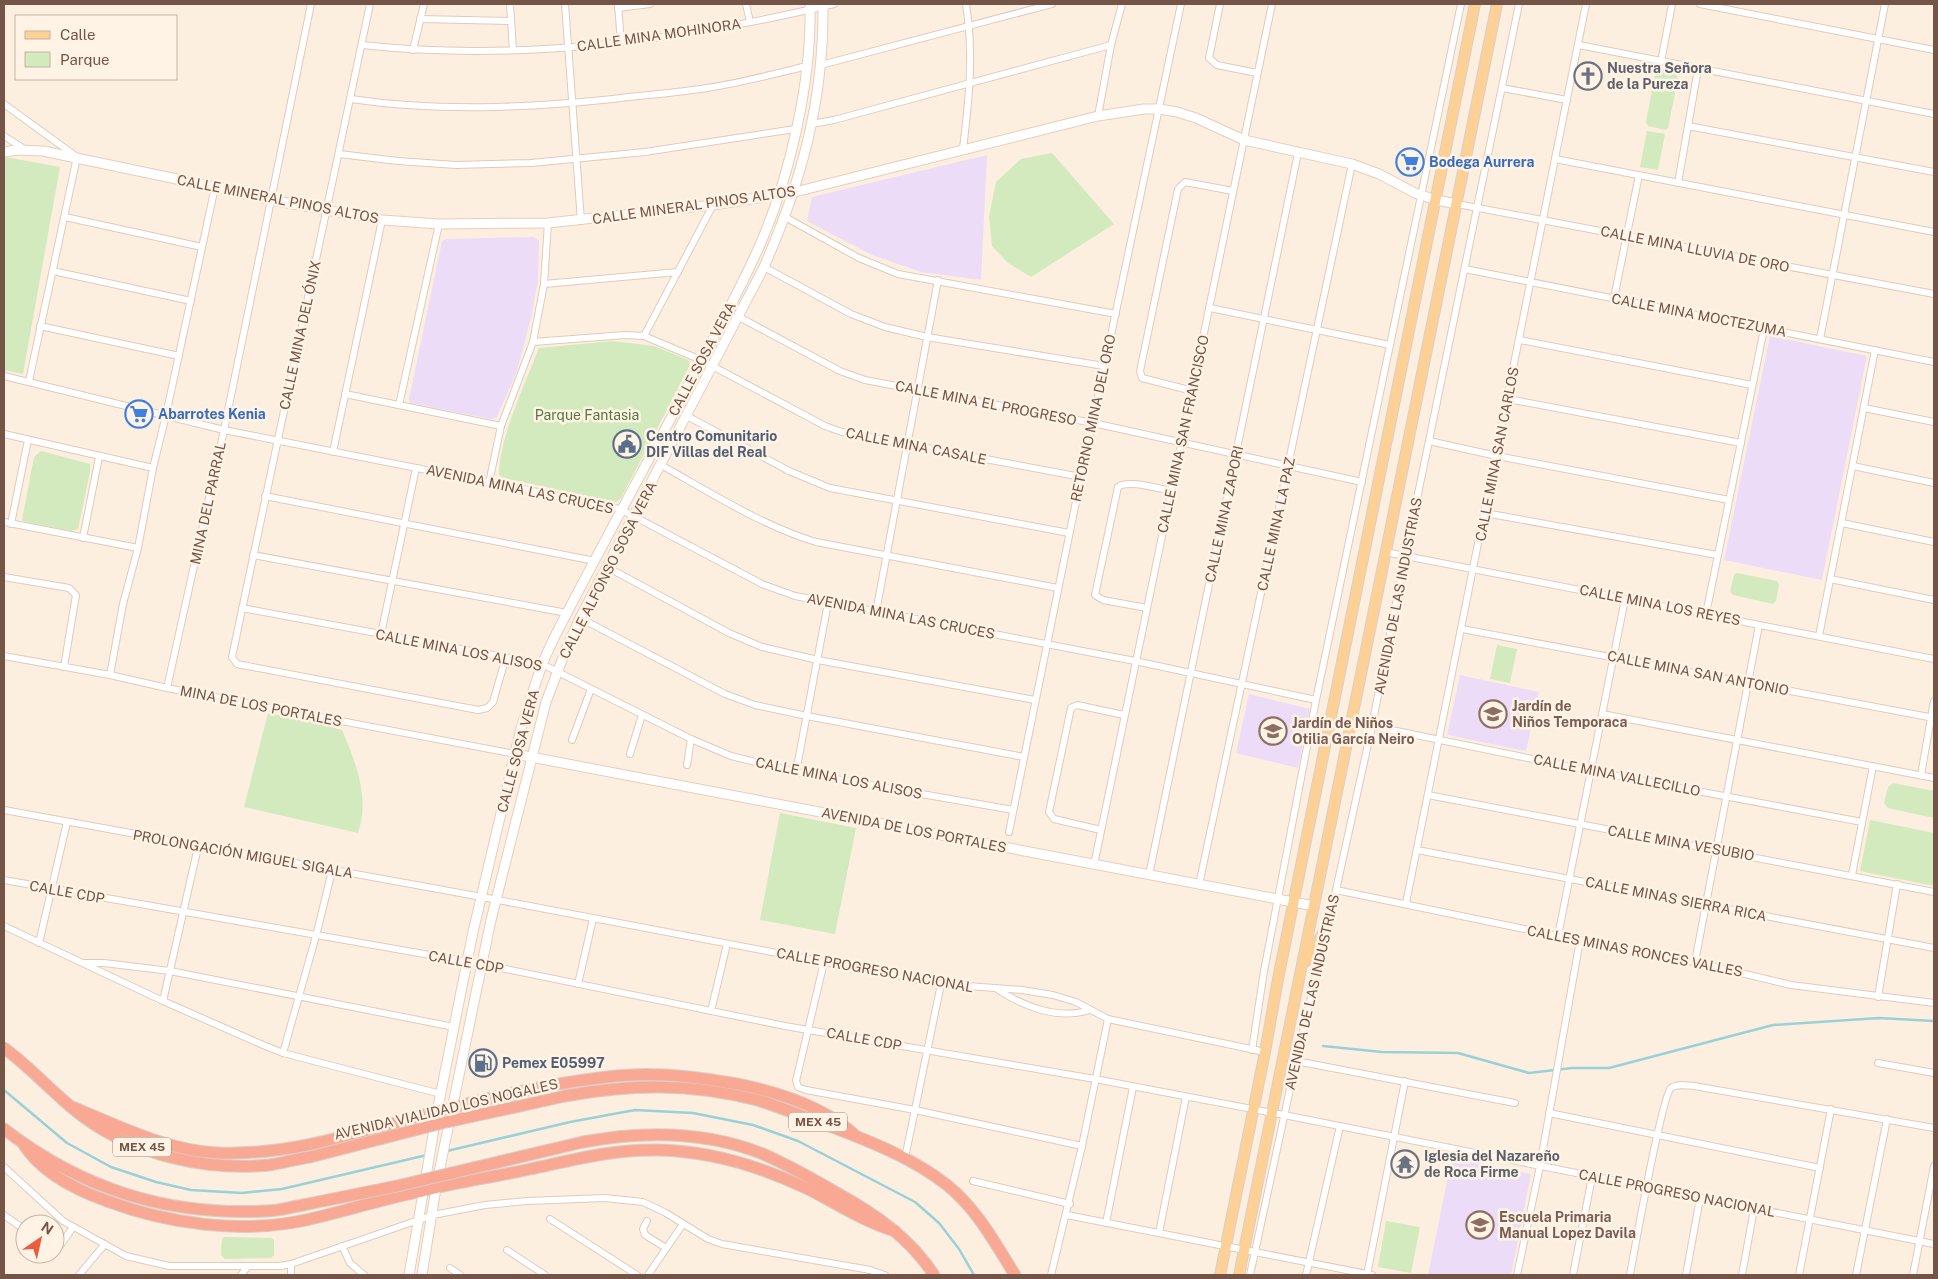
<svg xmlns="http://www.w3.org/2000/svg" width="1938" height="1279" viewBox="0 0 1938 1279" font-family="'Public Sans',sans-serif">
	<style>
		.education { fill: #ecdcf8 }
		.green { fill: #d2eabd }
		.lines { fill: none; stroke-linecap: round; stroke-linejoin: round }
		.stream { stroke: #99d1d8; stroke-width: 2.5 }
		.street-casing { stroke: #e0cbbb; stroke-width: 8 }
		.secondary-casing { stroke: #e8cdbb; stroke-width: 11 }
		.primary-casing { stroke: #d8cfcb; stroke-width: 12 }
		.highway-casing { stroke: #d8cfcb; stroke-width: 13 }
		.street { stroke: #fff; stroke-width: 6 }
		.secondary { stroke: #fff; stroke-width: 9 }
		.primary { stroke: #fdd195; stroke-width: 10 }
		.highway { stroke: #f9a993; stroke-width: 11 }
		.highway-bridge-casing { stroke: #d8cfcb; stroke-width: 13; stroke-linecap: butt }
		.highway-bridge { stroke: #f9a993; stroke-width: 11 }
		.labels { text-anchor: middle; stroke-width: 5; stroke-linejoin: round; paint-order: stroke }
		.shield { fill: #fff3e5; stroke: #9d8476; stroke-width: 1 }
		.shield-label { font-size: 12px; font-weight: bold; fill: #735446 }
		.street-label { font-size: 14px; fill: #735446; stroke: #fff3e5 }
		.worship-label { font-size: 14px; font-weight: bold; fill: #5b616d; stroke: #fff3e5; text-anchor: start }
		.shop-label { font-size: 14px; font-weight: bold; fill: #366cbe; stroke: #fff3e5; text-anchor: start }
		.park-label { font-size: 14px; fill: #53793e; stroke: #fff3e5 }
		.service-label { font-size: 14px; font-weight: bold; fill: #4e5e75; stroke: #fff3e5; text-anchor: start }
		.education-label { font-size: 14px; font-weight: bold; fill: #785e54; stroke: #fff3e5; text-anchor: start }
	</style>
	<rect width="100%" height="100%" fill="#fdefdf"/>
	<g class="education">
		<path d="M987 155 981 280 921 272 872 255 807 221 812 197Z"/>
		<path d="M534 237 539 241 538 280 532 314 517 371 497 417 491 419 410 403 409 399 442 241 446 239Z"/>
		<path d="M1770 336 1867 356 1822 580 1724 560Z"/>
		<path d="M1460 675 1539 692 1526 751 1447 735Z"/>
		<path d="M1249 694 1310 709 1298 768 1236 753Z"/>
		<path d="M1452 1157 1531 1174 1511 1275H1428Z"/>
	</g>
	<g class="green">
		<path d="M1660 71 1676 74 1678 78 1668 128 1665 130 1648 126 1646 122 1655 74Z"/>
		<path d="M1647 131 1665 134 1658 170 1640 167Z"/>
		<path d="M1052 153 1114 224 1031 277 1008 263 992 246 989 216 996 182 1021 159Z"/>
		<path d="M5 157 60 167 23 374 4 370V165Z"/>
		<path d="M612 341 654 346 688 360 690 365 621 498 616 502 503 478 499 475C499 438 525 384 539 348Z"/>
		<path d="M41 451 90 464V472L78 529 71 531 26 522 22 520 34 457Z"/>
		<path d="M1737 573 1777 581 1779 584 1776 601 1773 604 1733 595 1730 591 1734 575Z"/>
		<path d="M1497 645 1517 649 1510 683 1490 679Z"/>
		<path d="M268 713 309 721 342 730C356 763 370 798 358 833L244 807Z"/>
		<path d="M1893 783 1934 791V818L1888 808 1884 803 1888 787Z"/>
		<path d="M780 813 856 828 835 934 760 920Z"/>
		<path d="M1870 820 1934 833V886L1860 871Z"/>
		<path d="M1386 1221 1420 1227 1411 1273 1378 1267Z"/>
		<path d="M224 1237 271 1238 274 1240V1255L271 1258 225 1259 221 1255 222 1239Z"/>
	</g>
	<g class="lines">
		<g class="stream">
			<path d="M1323 1046 1382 1052 1458 1053 1529 1073 1572 1068H1609L1773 1025 1879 1018 1934 1021"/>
			<path d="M4 1090 67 1143 111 1167 156 1182 191 1190 242 1193 282 1189 427 1155"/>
			<path d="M447 1151 570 1122 635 1110 693 1113 753 1125 798 1141 915 1202 939 1223 959 1249 974 1275"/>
		</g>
		<g class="street-casing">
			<g id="street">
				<path d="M370 4 232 657 237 664 478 710 487 708 493 702 506 657"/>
				<path d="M510 4 513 50"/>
				<path d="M565 4 581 221"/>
				<path d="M618 4 621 43"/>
				<path d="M746 4 750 22"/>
				<path d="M1220 4 1209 58 1217 65 1257 73"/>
				<path d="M1700 4 1934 50"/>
				<path d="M618 8 650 4"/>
				<path d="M420 19 511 21"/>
				<path d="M362 45C520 62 679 41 834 4"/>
				<path d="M1579 45 1934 114"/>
				<path d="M413 50 424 4"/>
				<path d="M1661 62 1672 4"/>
				<path d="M821 65 1052 4"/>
				<path d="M1502 88 1567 100"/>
				<path d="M351 99C438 112 525 108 613 99 644 95 676 93 707 88 741 83 774 74 807 66"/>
				<path d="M4 104 77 157 29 381"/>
				<path d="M1098 116 1111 45 1122 4"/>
				<path d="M812 124 834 120 1111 45"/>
				<path d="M1688 126 1934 172"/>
				<path d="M4 136 26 150"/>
				<path d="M963 149C969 99 974 54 966 4"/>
				<path d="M339 154 398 161 456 165 531 163 645 152 795 129"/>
				<path d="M1555 159 1934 232"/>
				<path d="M1678 183 1698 69"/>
				<path d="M215 187 166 415 153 468 138 548 123 604 110 675 167 688 515 754"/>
				<path d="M1457 204 1934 294"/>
				<path d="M65 217 202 247"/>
				<path d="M785 217 859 258 898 274 1116 314"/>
				<path d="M764 267 851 314 885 327 927 337 1104 366"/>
				<path d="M1465 269 1934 362"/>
				<path d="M53 271 191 301"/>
				<path d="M544 284 678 272"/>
				<path d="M1614 298 1639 175"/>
				<path d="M1210 308 1390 345"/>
				<path d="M739 317 840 371 865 380 1093 423 1362 482"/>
				<path d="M40 326 179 356"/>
				<path d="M644 336 713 205"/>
				<path d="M1820 339 1885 4"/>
				<path d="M1520 340 1752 385"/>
				<path d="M533 342 625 335 644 336 701 360 825 426 842 432 1081 477"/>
				<path d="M4 376 224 430 609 506 622 510 762 584 795 596 1135 661 1316 700"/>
				<path d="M1193 391 1142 378 1140 371 1178 189 1185 182 1233 191"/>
				<path d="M345 394 501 426"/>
				<path d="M1508 399 1741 443"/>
				<path d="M399 405 439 224"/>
				<path d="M1864 408 1934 422"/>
				<path d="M687 416 789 471 830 488 1069 533"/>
				<path d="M4 434 153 468"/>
				<path d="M1429 441 1497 456 1729 500"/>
				<path d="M333 452 382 220"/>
				<path d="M661 465C711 493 761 525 816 542L1058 588"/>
				<path d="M1853 466 1934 483"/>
				<path d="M489 483 501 426 533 342 544 284 548 223"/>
				<path d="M265 496 595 561"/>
				<path d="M1485 513 1717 555"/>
				<path d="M4 522 138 548"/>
				<path d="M1842 523 1934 542"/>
				<path d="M11 524 28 440"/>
				<path d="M83 538 99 457"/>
				<path d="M1385 552 1934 659"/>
				<path d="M253 555 567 613"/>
				<path d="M607 567 729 633 762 647 818 660 1035 700"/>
				<path d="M4 577 69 588 76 595 64 667"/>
				<path d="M1830 579 1934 600"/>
				<path d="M242 608 542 664 691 739 731 756 796 772 1013 810"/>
				<path d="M1147 608 1103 600 1095 595 1118 487C1128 479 1159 489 1172 491"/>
				<path d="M876 612 938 280"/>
				<path d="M1706 614 1764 329"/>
				<path d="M580 618 725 694 755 705 807 716 1024 757"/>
				<path d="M1462 629 1934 718"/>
				<path d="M381 634 416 468"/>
				<path d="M1819 636 1875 350"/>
				<path d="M4 656 110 675"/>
				<path d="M167 688 224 430 311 4"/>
				<path d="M1602 714 1934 778"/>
				<path d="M1372 726 1591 771 1862 822"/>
				<path d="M572 740 591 689"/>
				<path d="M630 754 642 715"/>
				<path d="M687 765 691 739"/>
				<path d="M796 772 828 603"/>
				<path d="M1921 775 1934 701"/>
				<path d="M1428 795 1934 892"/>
				<path d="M4 810 482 897 941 984 1022 990 1053 995 1076 1002 1108 1019 1265 1052"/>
				<path d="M1101 830 1054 819 1049 812 1071 708 1077 705 1124 715"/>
				<path d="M1009 832 1081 477 1181 4"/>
				<path d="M1417 850 1934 948"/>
				<path d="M1094 865 1272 4"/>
				<path d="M1149 875 1298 153"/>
				<path d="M1852 875 1873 766"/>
				<path d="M4 880 481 964 785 1026 1095 1079 1284 1115 1934 1244"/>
				<path d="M1199 885C1251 645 1299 404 1352 164"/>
				<path d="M1336 890 1558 936 1695 962 1791 985 1934 1003"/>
				<path d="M1406 903 1586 4"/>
				<path d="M4 926 163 1001 263 1045 283 1053 441 1094"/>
				<path d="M1558 936 1625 599"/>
				<path d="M39 943 67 822"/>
				<path d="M824 962 796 1081 798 1087 806 1090 915 1110 1082 1146"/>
				<path d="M1695 962 1759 625"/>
				<path d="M85 963H104L170 971 454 1027"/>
				<path d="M578 984 593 919"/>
				<path d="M997 989C1024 1007 1058 1020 1090 1010"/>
				<path d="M1878 997 1897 884"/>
				<path d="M163 1001 198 847"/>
				<path d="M711 1011 727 944"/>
				<path d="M1252 1050 1264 971 1316 700 1461 4"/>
				<path d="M283 1053 316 936 332 871"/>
				<path d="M1296 1061 1515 1103"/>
				<path d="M1878 1063 1934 1073"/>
				<path d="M1549 1113 1820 1168"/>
				<path d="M905 1158 941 984"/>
				<path d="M4 1167 63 1221 126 1256 169 1266H280L291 1264 433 1215 485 1205 527 1201 605 1198 643 1202 666 1213 708 1239 722 1244 870 1270 885 1275"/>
				<path d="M973 1181 1070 1204"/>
				<path d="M4 1215 25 1230"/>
				<path d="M1067 1215 1372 1275"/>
				<path d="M550 1219 637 1275"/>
				<path d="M647 1221 643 1229 645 1235 666 1248"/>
				<path d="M1106 1223 1133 1087"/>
				<path d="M1159 1233 1186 1097"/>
				<path d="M342 1246 350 1263 364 1275"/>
				<path d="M55 1248 60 1246 73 1227"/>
				<path d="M507 1250 545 1275"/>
				<path d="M291 1264V1275"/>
				<path d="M450 1268 460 1275"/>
				<path d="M79 1275 105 1244"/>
				<path d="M241 1275 248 1266"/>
				<path d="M648 1275 683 1224"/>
				<path d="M1051 1275 1082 1146 1108 1019"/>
				<path d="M1250 1275 1296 1061 1336 890 1372 726 1405 557 1519 4"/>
				<path d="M1306 1275 1340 1126"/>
				<path d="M1367 1275 1405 1081"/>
				<path d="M1517 1275 1540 1166 1580 940"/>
				<path d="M1573 1275 1592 1177"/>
				<path d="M1630 1275C1634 1252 1662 1096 1671 1088 1677 1083 1687 1086 1694 1086L1934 1128"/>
				<path d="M1686 1275 1700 1198"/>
				<path d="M1742 1275 1754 1209"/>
				<path d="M1799 1275 1831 1109"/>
				<path d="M1856 1275 1887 1119"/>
				<path d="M1913 1275 1934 1166"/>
			</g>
		</g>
		<g class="secondary-casing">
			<g id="secondary">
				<path d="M4 152 16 150 43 151 215 187 271 200 382 220 439 224 548 223 713 205 795 192 1098 116 1144 109H1159L1177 112 1196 118 1244 140 1352 164 1379 174 1415 193 1436 200 1457 204"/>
				<path d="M515 754 1314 906"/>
				<path d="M409 1275 437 1112 473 932 521 728 542 664 554 638C597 554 643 471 687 388 711 341 738 295 759 247 790 177 812 80 810 4"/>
				<path d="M422 1275 437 1182 491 920 546 702 567 647 580 618 764 267C802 180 824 100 823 4"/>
			</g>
		</g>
		<g class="primary-casing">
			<g id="primary">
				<path d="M1306 961 1327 927"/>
				<path d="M1220 1275 1265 1052 1278 979 1475 4"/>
				<path d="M1239 1275 1497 4"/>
			</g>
		</g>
		<g class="highway-casing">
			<g id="highway">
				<path d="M4 1048C33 1069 56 1097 85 1118 136 1155 206 1171 269 1165 283 1163 296 1159 310 1157"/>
				<path d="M565 1096C633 1084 689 1083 757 1100 783 1108 809 1119 835 1128 874 1143 914 1159 947 1185 977 1209 995 1243 1015 1275"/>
				<path d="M70 1106C117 1125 167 1151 218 1153 299 1156 377 1126 454 1107 504 1094 556 1083 607 1077 650 1071 695 1076 737 1084 778 1092 825 1107 856 1136"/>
				<path d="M4 1129C82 1189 167 1216 266 1211 278 1211 291 1207 303 1205"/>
				<path d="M583 1142C642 1131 706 1131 763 1154 788 1165 813 1179 837 1193 875 1214 910 1238 934 1275"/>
				<path d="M24 1145C42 1173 76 1190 107 1201 169 1224 240 1234 306 1220 345 1211 383 1199 422 1191 458 1182 494 1177 530 1169 573 1160 614 1149 658 1150 711 1151 760 1166 808 1189 836 1203 864 1222 895 1231"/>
			</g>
		</g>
		<use href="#street" class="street"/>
		<use href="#secondary" class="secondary"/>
		<use href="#primary" class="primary"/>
		<use href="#highway" class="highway"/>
		<g class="highway-bridge-casing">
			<g id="highway-bridge">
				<path d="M310 1157 442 1123 565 1096"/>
				<path d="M303 1205 397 1186 583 1142"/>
			</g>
		</g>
		<use href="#highway-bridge" class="highway-bridge"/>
	</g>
	<defs>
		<g id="church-ring" transform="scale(1.4375)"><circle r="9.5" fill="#fff3e5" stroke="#6b7280" stroke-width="1.5"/><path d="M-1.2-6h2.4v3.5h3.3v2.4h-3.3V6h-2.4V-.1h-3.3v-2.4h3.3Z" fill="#6b7280"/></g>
		<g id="supermarket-ring" transform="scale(1.4375)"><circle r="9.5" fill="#fff3e5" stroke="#3f7fe0" stroke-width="1.5"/><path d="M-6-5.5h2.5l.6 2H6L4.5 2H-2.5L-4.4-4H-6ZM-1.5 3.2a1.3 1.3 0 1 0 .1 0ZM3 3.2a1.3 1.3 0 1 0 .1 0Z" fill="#3f7fe0"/></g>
		<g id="civic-ring" transform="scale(1.4375)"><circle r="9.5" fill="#fff3e5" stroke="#5c6f8a" stroke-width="1.5"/><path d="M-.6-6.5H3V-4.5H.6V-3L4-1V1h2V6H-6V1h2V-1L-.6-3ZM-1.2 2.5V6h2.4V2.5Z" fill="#5c6f8a"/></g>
		<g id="school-ring" transform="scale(1.4375)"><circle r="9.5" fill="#fff3e5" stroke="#8d6e63" stroke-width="1.5"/><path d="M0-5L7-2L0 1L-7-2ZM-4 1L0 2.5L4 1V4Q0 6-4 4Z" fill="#8d6e63"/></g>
		<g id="fuel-ring" transform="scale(1.4375)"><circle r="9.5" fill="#fff3e5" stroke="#5c6f8a" stroke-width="1.5"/><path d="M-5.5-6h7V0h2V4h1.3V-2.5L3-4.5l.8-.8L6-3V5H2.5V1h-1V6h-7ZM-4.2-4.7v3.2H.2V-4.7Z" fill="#5c6f8a"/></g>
		<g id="temple-ring" transform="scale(1.4375)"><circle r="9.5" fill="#fff3e5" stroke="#6b7280" stroke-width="1.5"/><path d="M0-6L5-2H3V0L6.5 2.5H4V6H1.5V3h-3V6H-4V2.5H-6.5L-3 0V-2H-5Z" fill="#6b7280"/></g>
	</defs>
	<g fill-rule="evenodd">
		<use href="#church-ring" x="1588" y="76"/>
		<use href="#supermarket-ring" x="1410" y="162"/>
		<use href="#supermarket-ring" x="139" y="414"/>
		<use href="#civic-ring" x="627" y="444"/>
		<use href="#school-ring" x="1493" y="714"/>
		<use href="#school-ring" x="1273" y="731"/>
		<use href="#fuel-ring" x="483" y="1063"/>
		<use href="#temple-ring" x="1405" y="1164"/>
		<use href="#school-ring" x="1480" y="1225"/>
	</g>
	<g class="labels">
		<g class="shield">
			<rect x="789" y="1112.5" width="58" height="19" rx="4"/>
			<rect x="113" y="1137.5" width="58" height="19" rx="4"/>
		</g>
		<g class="shield-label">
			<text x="818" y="1126">MEX 45</text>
			<text x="142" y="1151">MEX 45</text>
		</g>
		<g class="street-label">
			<text transform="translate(659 35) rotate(-8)" y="5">CALLE MINA MOHINORA</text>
			<text transform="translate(278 199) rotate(11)" y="5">CALLE MINERAL PINOS ALTOS</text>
			<text transform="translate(694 205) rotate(-8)" y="5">CALLE MINERAL PINOS ALTOS</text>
			<text transform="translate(1695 249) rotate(11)" y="5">CALLE MINA LLUVIA DE ORO</text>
			<text transform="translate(1699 315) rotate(11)" y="5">CALLE MINA MOCTEZUMA</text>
			<text transform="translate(300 335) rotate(-78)" y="5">CALLE MINA DEL ÓNIX</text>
			<text transform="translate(702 359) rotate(-62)" y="5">CALLE SOSA VERA</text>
			<text transform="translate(986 403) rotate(11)" y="5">CALLE MINA EL PROGRESO</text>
			<text transform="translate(1093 418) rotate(-78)" y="5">RETORNO MINA DEL ORO</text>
			<text transform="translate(1183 434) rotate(-78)" y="5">CALLE MINA SAN FRANCISCO</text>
			<text transform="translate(916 446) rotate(11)" y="5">CALLE MINA CASALE</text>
			<text transform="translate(1497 454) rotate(-79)" y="5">CALLE MINA SAN CARLOS</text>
			<text transform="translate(520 489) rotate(12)" y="5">AVENIDA MINA LAS CRUCES</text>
			<text transform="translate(208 503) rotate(-78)" y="5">MINA DEL PARRAL</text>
			<text transform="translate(1224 514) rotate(-78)" y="5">CALLE MINA ZAPORI</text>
			<text transform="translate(1276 524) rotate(-78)" y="5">CALLE MINA LA PAZ</text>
			<text transform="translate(608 570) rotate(-63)" y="5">CALLE ALFONSO SOSA VERA</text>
			<text transform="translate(1398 596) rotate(-79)" y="5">AVENIDA DE LAS INDUSTRIAS</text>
			<text transform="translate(1660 605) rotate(11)" y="5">CALLE MINA LOS REYES</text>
			<text transform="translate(901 616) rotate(11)" y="5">AVENIDA MINA LAS CRUCES</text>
			<text transform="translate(459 650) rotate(11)" y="5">CALLE MINA LOS ALISOS</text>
			<text transform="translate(1698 673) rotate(11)" y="5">CALLE MINA SAN ANTONIO</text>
			<text transform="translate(261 706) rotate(11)" y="5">MINA DE LOS PORTALES</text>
			<text transform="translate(518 751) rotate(-75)" y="5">CALLE SOSA VERA</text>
			<text transform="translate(1617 775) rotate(11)" y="5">CALLE MINA VALLECILLO</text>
			<text transform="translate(839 778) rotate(11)" y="5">CALLE MINA LOS ALISOS</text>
			<text transform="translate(914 830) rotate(11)" y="5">AVENIDA DE LOS PORTALES</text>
			<text transform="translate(1681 843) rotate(10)" y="5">CALLE MINA VESUBIO</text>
			<text transform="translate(243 854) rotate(10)" y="5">PROLONGACIÓN MIGUEL SIGALA</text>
			<text transform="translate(67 892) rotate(10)" y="5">CALLE CDP</text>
			<text transform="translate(1676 899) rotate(11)" y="5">CALLE MINAS SIERRA RICA</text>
			<text transform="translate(1635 951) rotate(11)" y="5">CALLES MINAS RONCES VALLES</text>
			<text transform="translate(466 962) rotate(10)" y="5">CALLE CDP</text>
			<text transform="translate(875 970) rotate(10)" y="5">CALLE PROGRESO NACIONAL</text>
			<text transform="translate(1312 992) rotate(-77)" y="5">AVENIDA DE LAS INDUSTRIAS</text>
			<text transform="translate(864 1039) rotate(10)" y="5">CALLE CDP</text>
			<text transform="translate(446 1109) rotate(-13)" y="5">AVENIDA VIALIDAD LOS NOGALES</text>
			<text transform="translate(1677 1193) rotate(11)" y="5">CALLE PROGRESO NACIONAL</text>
		</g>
		<g class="worship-label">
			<text x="1607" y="73">Nuestra Señora<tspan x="1607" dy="16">de la Pureza</tspan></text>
			<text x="1424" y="1161">Iglesia del Nazareño<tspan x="1424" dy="16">de Roca Firme</tspan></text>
		</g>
		<g class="shop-label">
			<text x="1429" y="167">Bodega Aurrera</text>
			<text x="158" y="419">Abarrotes Kenia</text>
		</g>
		<g class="park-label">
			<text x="587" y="420">Parque Fantasia</text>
		</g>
		<g class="service-label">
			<text x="646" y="441">Centro Comunitario<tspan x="646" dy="16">DIF Villas del Real</tspan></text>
			<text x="502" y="1068">Pemex E05997</text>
		</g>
		<g class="education-label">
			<text x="1512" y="711">Jardín de<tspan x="1512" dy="16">Niños Temporaca</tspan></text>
			<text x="1292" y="728">Jardín de Niños<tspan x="1292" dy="16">Otilia García Neiro</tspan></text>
			<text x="1499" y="1222">Escuela Primaria<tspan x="1499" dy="16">Manual Lopez Davila</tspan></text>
		</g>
	</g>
	<rect width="1938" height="1279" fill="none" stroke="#735446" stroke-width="10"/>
	<rect x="15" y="15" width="162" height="65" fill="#fff3e5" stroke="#c7b3a5"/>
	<rect x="25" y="31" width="25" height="8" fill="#fdd195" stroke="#c7b3a5"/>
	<text x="60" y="40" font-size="15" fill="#735446">Calle</text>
	<rect x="25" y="52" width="25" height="15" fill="#d2eabd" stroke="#c7b3a5"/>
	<text x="60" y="65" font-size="15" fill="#735446">Parque</text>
	<g transform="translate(40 1239) rotate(34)"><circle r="24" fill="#fff3e5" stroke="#c7b3a5"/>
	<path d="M0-4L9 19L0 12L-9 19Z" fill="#ea5d40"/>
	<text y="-8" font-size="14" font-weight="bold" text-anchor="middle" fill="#735446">N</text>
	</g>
</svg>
